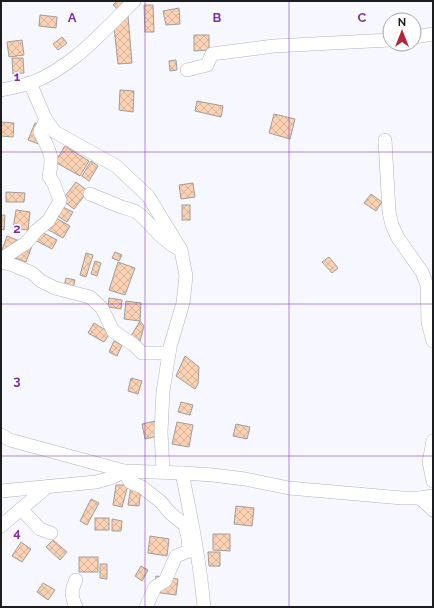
<svg xmlns="http://www.w3.org/2000/svg" width="434" height="608" viewBox="0 0 434 608" font-family="Raleway,sans-serif">
	<style>
		.building { fill: url(#building-cross-hatch); stroke: #a39d99 }
		.lines { fill: none; stroke-linecap: round; stroke-linejoin: round }
		.street-casing { stroke: #b3b3ba; stroke-width: 14 }
		.street { stroke: #fff; stroke-width: 13 }
		.grid { fill: none; stroke: #7b2cbf; stroke-width: 1; stroke-opacity: 0.55 }
		.grid-label { font-size: 13px; text-anchor: middle; font-weight: bold; fill: #7b2cbf; stroke: #fff; stroke-width: 3; stroke-linejoin: round; paint-order: stroke }
	</style>
	<defs>
		<pattern id="building-cross-hatch" width="8" height="8" patternUnits="userSpaceOnUse"><rect width="8" height="8" fill="#fad2b3"/><path d="M0 0l8 8M0 8l8-8" fill="none" stroke="#d6b49a"/></pattern>
	</defs>
	<rect width="100%" height="100%" fill="#f7f7ff"/>
	<g class="building">
		<path d="M117 1H130L120 11 113 5Z"/>
		<path d="M144 5H153L154 32H145Z"/>
		<path d="M179 8 180 24 166 25 163 11Z"/>
		<path d="M40 15 57 17 56 28 39 26Z"/>
		<path d="M128 16 132 63 118 64 113 18Z"/>
		<path d="M194 35H209V50L194 51Z"/>
		<path d="M62 37 67 43 58 50 53 44Z"/>
		<path d="M22 40 24 55 9 57 7 42Z"/>
		<path d="M12 58H23L24 73 13 74Z"/>
		<path d="M176 60 177 70 170 71 169 61Z"/>
		<path d="M120 90 134 91 133 112 119 110Z"/>
		<path d="M197 101 223 106 221 117 195 111Z"/>
		<path d="M274 114 295 119 290 139 269 133Z"/>
		<path d="M1 122 14 123 13 137 1 136Z"/>
		<path d="M35 123 48 128 46 136 51 138 47 147 28 140Z"/>
		<path d="M65 146 89 161 80 176 55 162Z"/>
		<path d="M91 161 98 166 89 181 82 176Z"/>
		<path d="M76 182 88 191 74 209 62 200Z"/>
		<path d="M193 183 195 197 181 199 179 185Z"/>
		<path d="M6 192 25 193 24 202H6Z"/>
		<path d="M371 194 382 202 376 211 364 203Z"/>
		<rect x="182" y="205" width="8" height="15"/>
		<path d="M61 206 73 212 67 222 56 215Z"/>
		<path d="M16 210 30 212 28 230 13 228Z"/>
		<path d="M1 215H5L4 230 1 229Z"/>
		<path d="M54 217 70 226 63 238 47 229Z"/>
		<path d="M34 228 57 240 52 249 29 237Z"/>
		<path d="M7 236 32 246 26 262 1 253Z"/>
		<path d="M115 252 122 255 119 261 112 258Z"/>
		<path d="M86 253 93 255 86 277 80 275Z"/>
		<path d="M329 257 338 268 332 273 322 262Z"/>
		<path d="M95 261 101 263 97 276 91 274Z"/>
		<path d="M118 262 135 268 125 295 109 290Z"/>
		<path d="M66 278 75 280 73 288 64 286Z"/>
		<path d="M109 298 122 300 121 309 108 307Z"/>
		<path d="M126 301 141 303 140 321 124 319Z"/>
		<path d="M140 321 144 326 140 341 131 336Z"/>
		<path d="M94 323 110 333 104 342 88 333Z"/>
		<path d="M114 341 122 345 117 356 109 352Z"/>
		<path d="M185 356 199 367 198 384 195 389 176 376Z"/>
		<path d="M131 378 142 381 138 394 128 391Z"/>
		<path d="M181 402 193 405 190 415 178 412Z"/>
		<path d="M155 421 158 436 145 439 142 424Z"/>
		<path d="M177 422 193 425 189 447 172 444Z"/>
		<path d="M236 424 250 427 247 439 233 436Z"/>
		<path d="M116 485H128L122 507 113 505Z"/>
		<path d="M131 486 141 488 139 506 128 505Z"/>
		<path d="M91 499 99 503 87 525 80 521Z"/>
		<path d="M236 506 254 508 252 526 234 524Z"/>
		<rect x="95" y="518" width="14" height="12"/>
		<path d="M112 519 122 521 121 531H112Z"/>
		<path d="M213 534H230V551L213 550Z"/>
		<path d="M150 536 169 539 167 556 148 553Z"/>
		<path d="M53 540 67 552 60 560 46 547Z"/>
		<path d="M21 542 31 549 22 562 12 556Z"/>
		<path d="M208 552H220V566H209Z"/>
		<rect x="79" y="557" width="19" height="15"/>
		<path d="M100 564H107V579L100 578Z"/>
		<path d="M141 566 148 570 142 581 135 576Z"/>
		<path d="M156 576 178 579 176 595 153 592Z"/>
		<path d="M43 583 55 590 48 600 37 592Z"/>
	</g>
	<g class="lines">
		<g class="street-casing">
			<g id="street">
				<path d="M414 37 433 34"/>
				<path d="M187 70 207 65 212 54 274 46 390 40"/>
				<path d="M30 83 46 120 55 132 116 166 148 196 181 250 186 276 183 303 170 347 163 391 161 432 163 472"/>
				<path d="M1 90C11 88 21 86 31 83 73 67 103 31 134 1"/>
				<path d="M385 140 389 212 392 225 398 238 422 272 427 285 428 323 433 341"/>
				<path d="M90 194C100 198 109 202 119 206 125 209 134 209 139 214 153 226 162 241 179 249"/>
				<path d="M1 259 26 243 36 231 48 221 60 201 54 184 49 176C54 155 49 150 40 132L46 120"/>
				<path d="M1 262 13 265 32 273 41 281 55 288 90 297 102 308 113 331 134 345 142 353H169"/>
				<path d="M1 435 10 440 124 471 182 473 213 475 245 479 289 488 402 498H420L433 496"/>
				<path d="M433 441 429 462 433 481"/>
				<path d="M182 473C191 517 200 562 204 607"/>
				<path d="M1 491 96 482 111 478 124 471 130 482 142 487 161 502 170 513 185 525 188 538 189 551 176 556 165 581 155 587 146 607"/>
				<path d="M420 498 433 510"/>
				<path d="M21 509 40 529 51 533"/>
				<path d="M1 526 47 487"/>
				<path d="M76 607C71 596 71 590 76 580"/>
			</g>
		</g>
		<use href="#street" class="street"/>
	</g>
	<path class="grid" d="M145 1V607M289 1V607M1 152H433M1 304H433M1 456H433"/>
	<g class="grid-label">
		<text x="72" y="22">A</text>
		<text x="217" y="22">B</text>
		<text x="362" y="22">C</text>
		<text x="17" y="81">1</text>
		<text x="17" y="233">2</text>
		<text x="17" y="385">3</text>
		<text x="17" y="537">4</text>
	</g>
	<rect width="434" height="608" fill="none" stroke="#1c1d1f" stroke-width="4"/>
	<g transform="translate(402 32)"><circle r="19" fill="#ffffff" stroke="#a4a5a5"/>
	<path d="M0-3L7 15L0 10L-7 15Z" fill="#b62536"/>
	<text y="-6" font-size="11" font-weight="bold" text-anchor="middle" fill="#1c1d1f">N</text>
	</g>
</svg>
